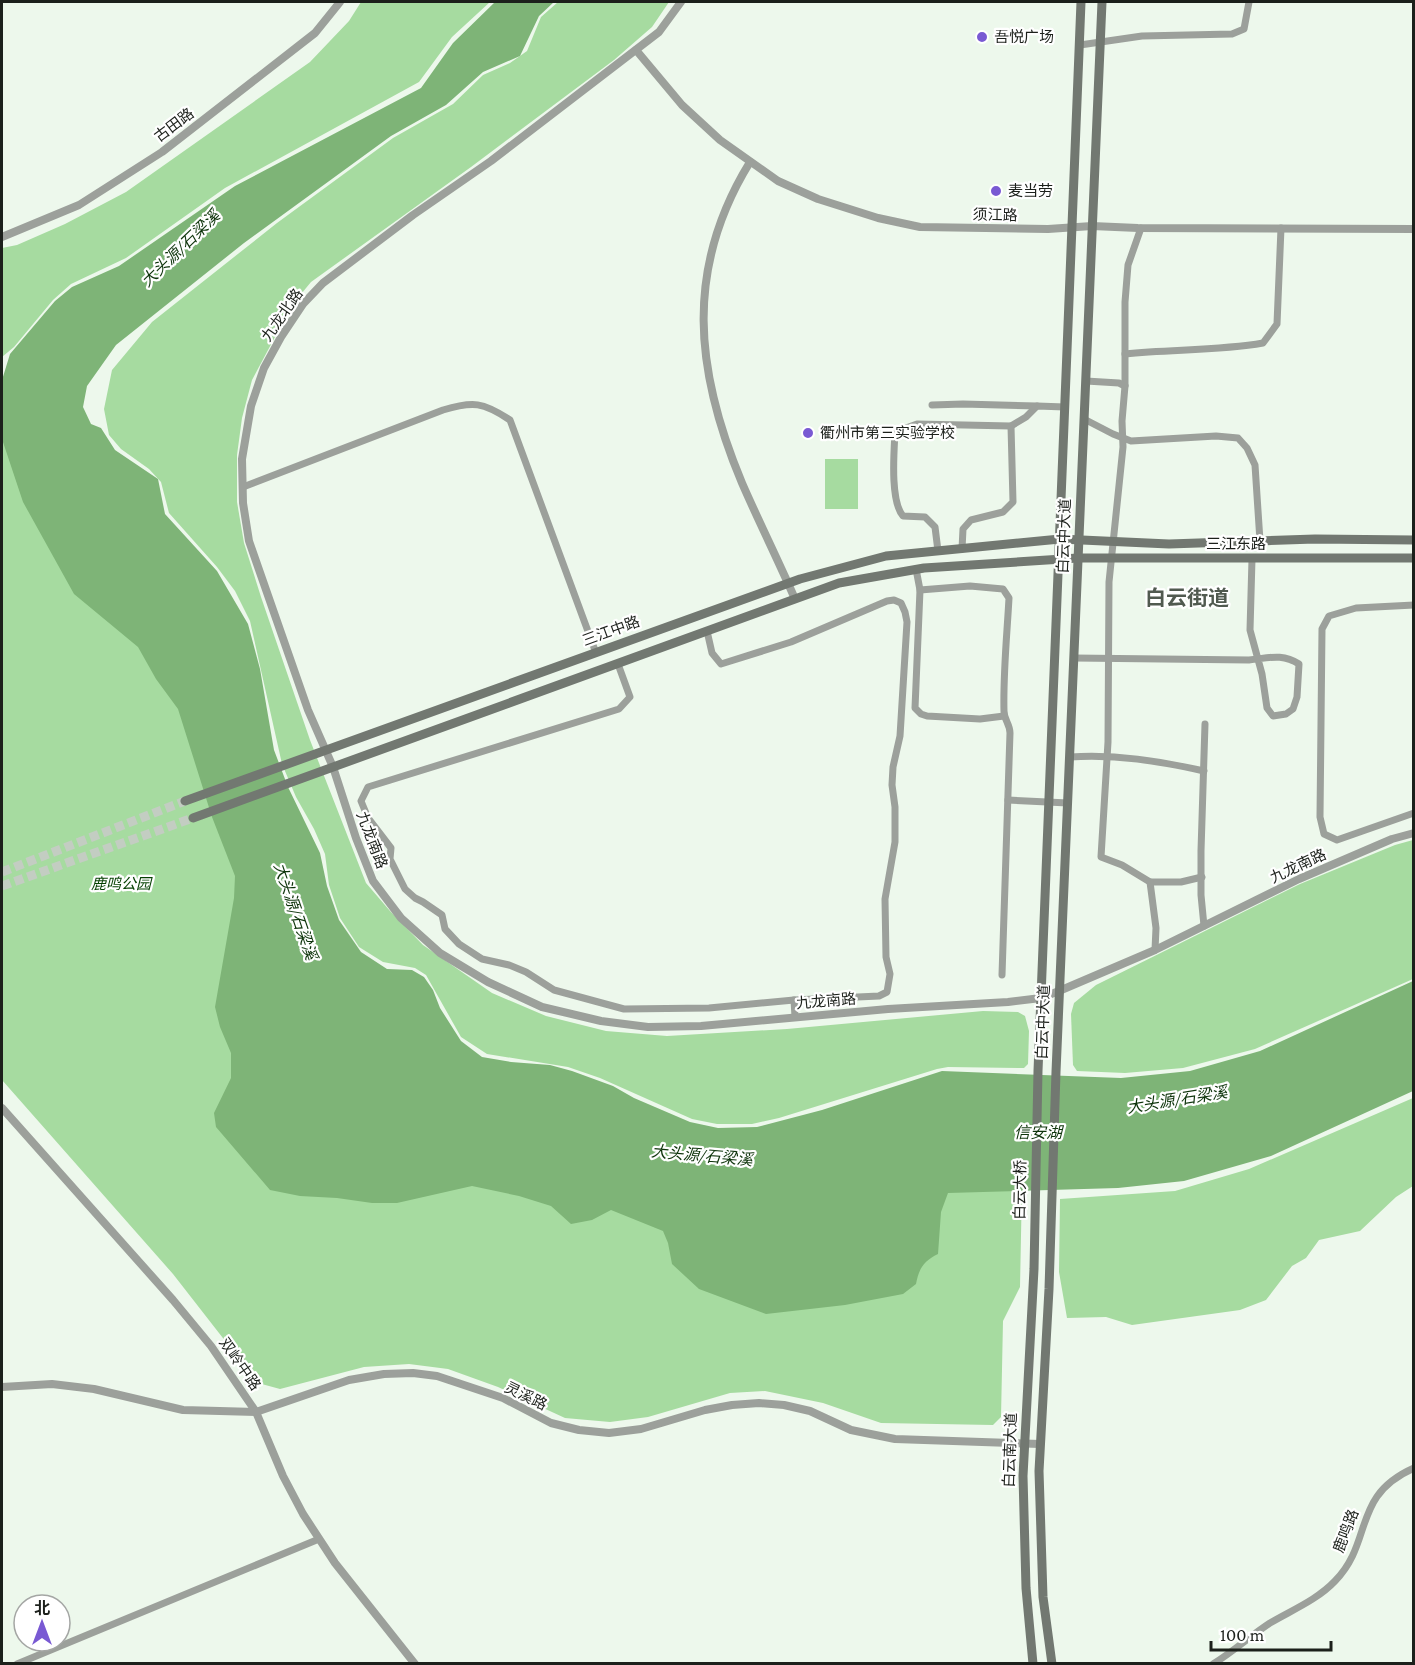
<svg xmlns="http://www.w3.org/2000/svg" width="1415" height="1665" viewBox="0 0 1415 1665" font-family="'Crimson Pro','Noto Sans SC',serif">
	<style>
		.green { fill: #a6dba0 }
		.water { fill: #7eb477 }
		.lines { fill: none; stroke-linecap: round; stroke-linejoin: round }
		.secondary-tunnel { stroke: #c3cdc2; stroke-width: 9; stroke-dasharray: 9 4.5; stroke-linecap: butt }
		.minor { stroke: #9ca09b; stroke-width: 7 }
		.tertiary { stroke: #9ca09b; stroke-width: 8 }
		.secondary { stroke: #727871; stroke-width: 9 }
		.poi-dot { fill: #7959d3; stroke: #fff; stroke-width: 2 }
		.labels { text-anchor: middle; stroke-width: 4.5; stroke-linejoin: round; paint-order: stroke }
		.poi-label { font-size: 15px; fill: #1c201b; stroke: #fff; text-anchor: start }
		.street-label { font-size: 15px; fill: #1c201b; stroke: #fff }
		.park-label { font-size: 15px; font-style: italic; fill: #043f00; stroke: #fff }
		.water-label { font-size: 16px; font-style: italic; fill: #0e340b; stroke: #fff }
		.district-label { font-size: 21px; font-weight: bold; fill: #515a50; stroke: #fff }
	</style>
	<rect width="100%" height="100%" fill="#edf8ec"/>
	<g class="green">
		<path d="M361 2H490L452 37 419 82 225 188 126 258 71 284 53 300 14 347 2 357V248L17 245 65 224 126 192 310 62 349 21Z"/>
		<path d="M558 2H669L652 27 614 60 471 167 311 282 292 305 252 380 242 418 237 455V502L244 543 261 597 310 740 366 883 390 911 423 945 492 993 546 1016 606 1031 667 1036 787 1029 983 1011 1018 1012 1025 1016 1029 1031 1028 1064 1024 1068 948 1067 937 1069 779 1118 752 1124H717L692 1119 600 1078 568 1067 487 1054 461 1037 426 975 415 968 383 962 359 947 340 918 329 885 325 854 314 829 296 797 282 764 250 621 235 591 217 567 169 513 161 482 149 469 121 449 109 435 104 409 112 370 152 322 277 223 393 138 453 104 483 75 510 63 527 51 541 17Z"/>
		<path d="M2 387 147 652 471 1181 608 1207 938 1200 946 1189 1022 1185 1020 1287 1003 1321 1001 1417 993 1425 881 1423 823 1403 765 1391 730 1393 648 1417 610 1422 565 1418 498 1387 448 1369 409 1364 364 1367 280 1389 258 1383 173 1274 2 1080Z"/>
		<rect x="825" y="459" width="33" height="50"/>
		<path d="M1413 840V979L1255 1049 1183 1068 1125 1073 1077 1071 1073 1065 1071 1014 1074 1003 1096 985 1300 884 1395 845Z"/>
		<path d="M1413 1098V1186L1396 1197 1360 1231 1319 1240 1306 1258 1292 1266 1266 1300 1240 1310 1132 1325 1106 1317 1067 1318 1059 1272 1060 1199 1175 1191 1249 1169Z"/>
	</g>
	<path class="water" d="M495 2H554L539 16 520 56 483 72 446 105 391 136 244 243 116 345 87 386 83 407 91 424 101 428 115 450 158 479 165 514 217 571 248 624 260 669 274 750 288 787 320 853 327 886 339 920 361 952 387 969 412 970 424 977 433 990 440 1008 461 1041 482 1057 511 1062 550 1065 572 1071 613 1086 634 1098 690 1122 718 1128 757 1127 822 1110 942 1071 1121 1078 1190 1071 1260 1051 1413 981V1091L1271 1156 1184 1181 1118 1188 948 1193 941 1212 938 1254C924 1261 919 1268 916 1284L903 1294 845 1305 766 1314 699 1289 672 1264 668 1243 663 1231 611 1210 592 1220 571 1224 551 1206 519 1196 472 1186 397 1203H372L337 1198 300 1196 270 1190 216 1127 214 1113 231 1078V1053L220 1027 215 1007 234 898 235 876 212 817 178 709 156 679 138 647 74 594 23 502 2 439V380L10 354 55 301 72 287 119 266 235 186 421 88 453 43Z"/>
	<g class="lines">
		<g class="secondary-tunnel">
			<path d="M2 872 185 801"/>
			<path d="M2 886 193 818"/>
		</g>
		<g class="minor">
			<path d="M1080 45 1142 36 1232 34 1244 29 1249 2"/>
			<path d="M1141 228 1128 265 1125 302V386L1122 421 1123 447 1109 582 1108 742 1101 857 1122 865 1150 882H1181L1202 877"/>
			<path d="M1125 354C1171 349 1218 351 1263 343L1277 324 1281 228"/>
			<path d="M1086 381 1119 383 1125 386"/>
			<path d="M932 405 963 404 1037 406"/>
			<path d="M1084 419 1113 434 1131 441 1216 436 1238 438 1247 448 1255 465 1260 541"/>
			<path d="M243 487 443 410C473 401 483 402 510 420L596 653"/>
			<path d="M962 549 963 529 971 520 1003 512 1013 502 1011 426"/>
			<path d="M938 551 935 527 925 517 903 516C890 501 894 452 895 432L917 424 1011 426 1026 417 1037 406 1065 407"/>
			<path d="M916 569 920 590 915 708 921 714 927 716 980 719 1004 716"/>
			<path d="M920 590 970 586 1003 589 1009 598C1007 635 1003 673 1004 711 1004 720 1010 724 1010 733L1002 975"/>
			<path d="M1414 605 1356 608 1329 616 1322 629 1320 817 1324 834 1337 840 1414 813"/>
			<path d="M1074 658 1249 660C1269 658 1282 653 1299 664L1297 697 1293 709 1286 714 1273 716 1267 708 1262 674 1250 630 1252 559"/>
			<path d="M618 664 630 697 619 709 368 787 361 801 368 818 391 848 390 859 405 889 415 898 423 902 442 915 445 929 459 944 482 959 509 965 526 972 554 990 624 1009 709 1008 794 1000 879 996 887 992 890 974 886 957 885 899 895 842V807L892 785 893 767 900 736 907 622 905 612 901 603 894 600 887 601 791 642 721 664 712 653 707 631"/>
			<path d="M1070 757C1117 754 1158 761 1204 771"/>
			<path d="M1008 800 1068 803"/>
			<path d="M1150 882 1156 928 1155 950"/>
			<path d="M1204 926 1201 895V851L1205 724"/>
			<path d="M794 1000 795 1017"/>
			<path d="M17 1664 319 1539"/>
			<path d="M1213 1664C1233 1652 1250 1636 1270 1623 1292 1610 1317 1600 1335 1581 1374 1541 1351 1496 1414 1468"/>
		</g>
		<g class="tertiary">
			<path d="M681 2 659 32 491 161 413 215 323 283 303 304 281 337 264 368 251 406 242 459 243 503 249 541 308 710 333 767 356 838 373 881 401 918 440 953 488 982 542 1007 601 1021 648 1027 701 1026 888 1009 1008 1002 1041 998 1059 991 1155 950 1299 879 1392 839 1414 833"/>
			<path d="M636 50 682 105 720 140 778 181 818 199 878 218 920 227 1048 229 1092 226 1138 228 1414 229"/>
			<path d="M750 162C684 269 695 371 742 483 759 522 778 560 795 599"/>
			<path d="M2 237 79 205 162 152 315 33 340 2"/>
			<path d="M2 1108 173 1300 211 1346 256 1412 283 1476 303 1514 335 1563 415 1664"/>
			<path d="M2 1387 52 1384 94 1389 183 1410 256 1412 349 1380 384 1374 413 1373 437 1376 503 1398 551 1423 579 1430 609 1433 641 1429 705 1410 732 1405 759 1403 784 1405 810 1411 851 1430 895 1439 1040 1444"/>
		</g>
		<g class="secondary">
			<path d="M185 801 800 579 886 556 1060 539 1169 544 1315 539 1414 540"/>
			<path d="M193 818 839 583 924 568 1078 558H1414"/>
			<path d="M1033 1664 1026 1588 1023 1476 1034 1269 1038 1071 1081 2"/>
			<path d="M1052 1664 1043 1597 1039 1471 1049 1289 1056 1072 1102 2"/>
		</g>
	</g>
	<g class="poi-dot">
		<circle cx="982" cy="37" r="6"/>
		<circle cx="996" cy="191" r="6"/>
		<circle cx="808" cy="433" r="6"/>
	</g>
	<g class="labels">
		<g class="poi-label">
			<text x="994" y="42">吾悦广场</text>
			<text x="1008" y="196">麦当劳</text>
			<text x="820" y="438">衢州市第三实验学校</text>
		</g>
		<g class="street-label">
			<text transform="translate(174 125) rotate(-37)" y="5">古田路</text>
			<text transform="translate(995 215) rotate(1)" y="5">须江路</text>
			<text transform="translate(282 315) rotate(-55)" y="5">九龙北路</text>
			<text transform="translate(1064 536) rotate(-88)" y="5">白云中大道</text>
			<text x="1236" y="549">三江东路</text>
			<text transform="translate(611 631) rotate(-20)" y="5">三江中路</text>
			<text transform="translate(372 840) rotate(69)" y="5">九龙南路</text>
			<text transform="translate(1298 866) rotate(-25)" y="5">九龙南路</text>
			<text transform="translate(826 1001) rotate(-5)" y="5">九龙南路</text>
			<text transform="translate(1043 1022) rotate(-88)" y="5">白云中大道</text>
			<text transform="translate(1020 1190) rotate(-89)" y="5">白云大桥</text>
			<text transform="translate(240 1364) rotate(55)" y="5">双岭中路</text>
			<text transform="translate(526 1396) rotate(26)" y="5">灵溪路</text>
			<text transform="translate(1010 1450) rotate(-88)" y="5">白云南大道</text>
			<text transform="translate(1346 1531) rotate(-69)" y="5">鹿鸣路</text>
		</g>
		<g class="park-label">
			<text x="121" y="889">鹿鸣公园</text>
		</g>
		<g class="water-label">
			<text transform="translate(180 248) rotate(-44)" y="6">大头源/石梁溪</text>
			<text transform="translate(296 911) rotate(71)" y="6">大头源/石梁溪</text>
			<text transform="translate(1177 1099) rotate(-9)" y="6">大头源/石梁溪</text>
			<text x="1038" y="1138">信安湖</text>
			<text transform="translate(702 1155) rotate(5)" y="6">大头源/石梁溪</text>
		</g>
		<g class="district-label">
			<text x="1187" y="605">白云街道</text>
		</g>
	</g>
	<rect width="1415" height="1665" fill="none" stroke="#1c201b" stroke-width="6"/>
	<g transform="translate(42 1623)"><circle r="28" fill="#ffffff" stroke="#a4a6a4" stroke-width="1.5"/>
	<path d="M0-4.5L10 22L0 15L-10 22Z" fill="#7959d3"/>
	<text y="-9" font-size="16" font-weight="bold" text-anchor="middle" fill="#1c201b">北</text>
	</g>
	<path d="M1211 1641v9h120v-9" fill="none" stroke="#1c201b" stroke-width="3"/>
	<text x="1220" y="1641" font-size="18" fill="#1c201b" stroke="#ffffff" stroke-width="4.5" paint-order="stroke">100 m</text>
</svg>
